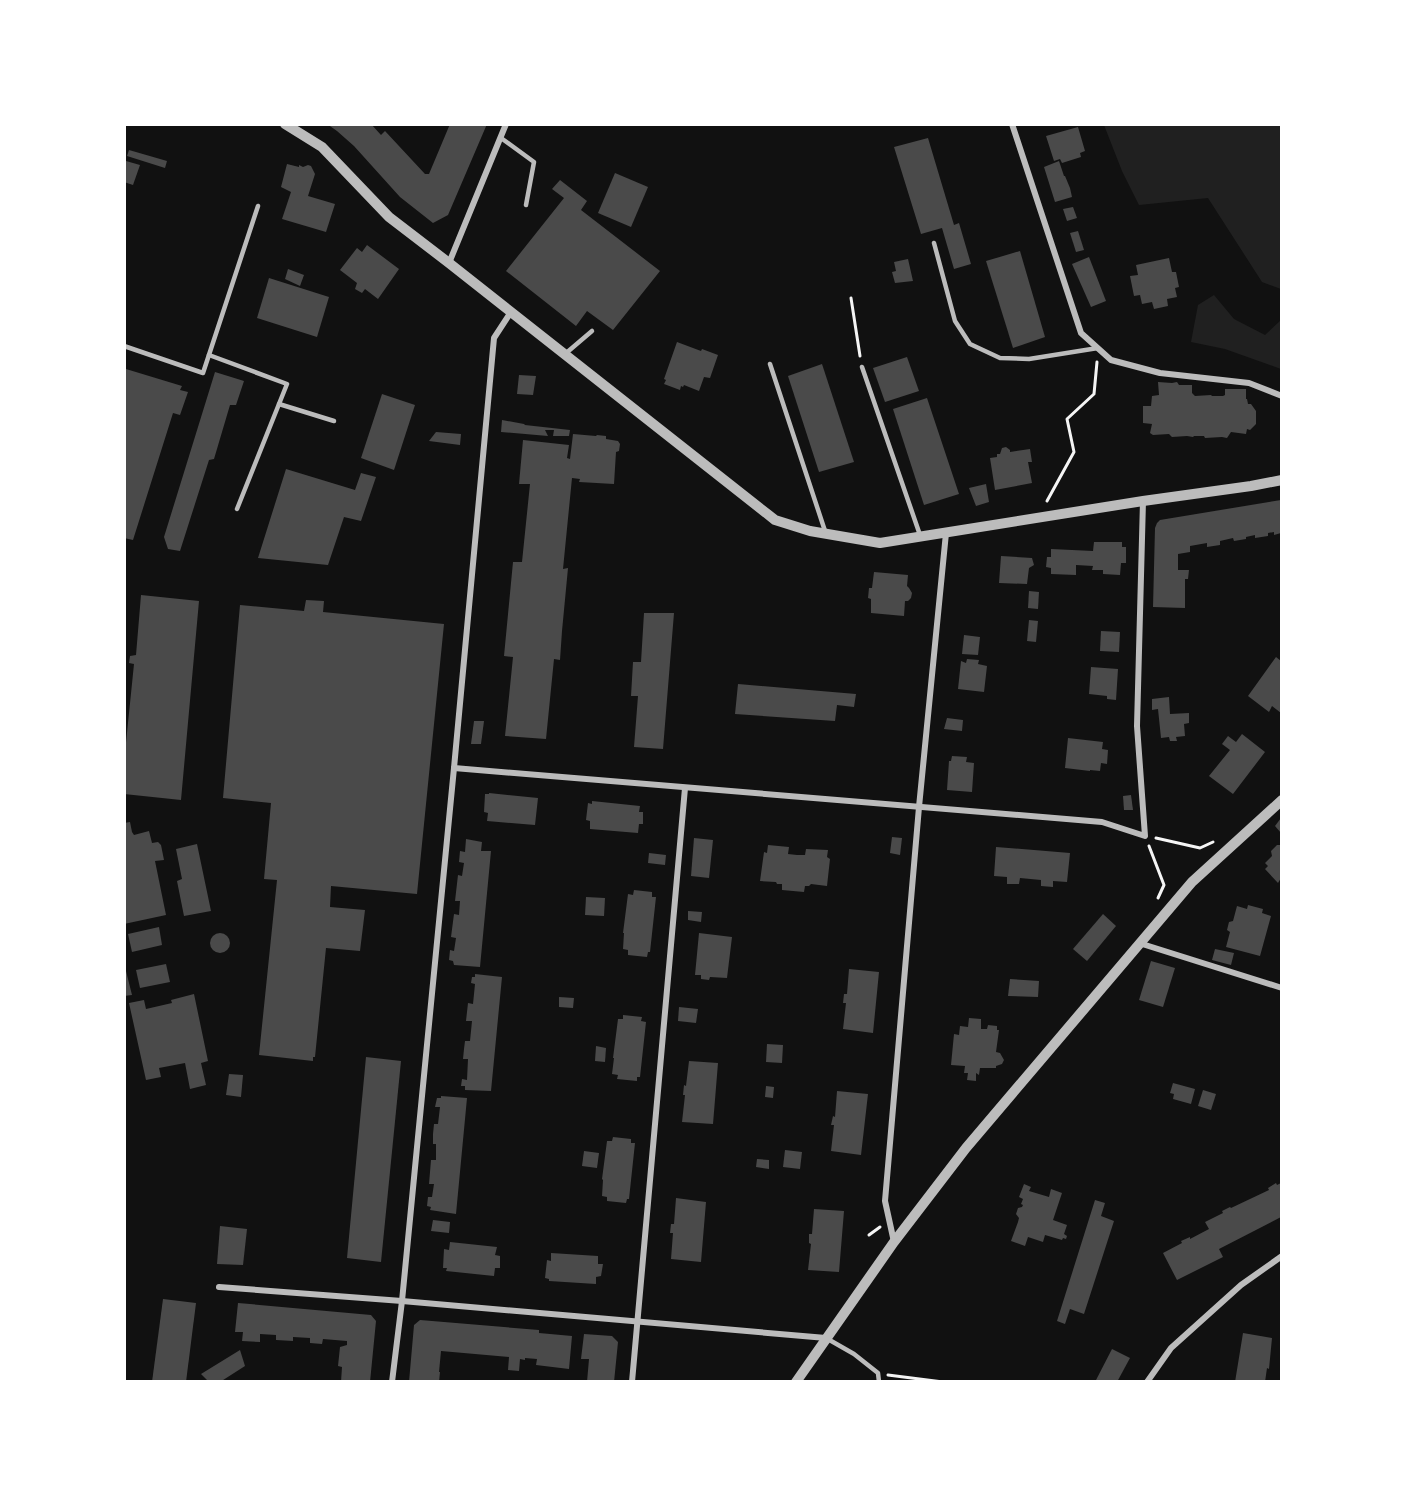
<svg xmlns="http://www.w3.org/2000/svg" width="1406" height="1506" viewBox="0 0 1406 1506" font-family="Arial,sans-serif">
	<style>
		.green { fill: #202020 }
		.building { fill: #4a4a4a }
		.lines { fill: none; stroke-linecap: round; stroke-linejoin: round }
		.path { stroke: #f5f5f5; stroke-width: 3 }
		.service { stroke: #bcbcbc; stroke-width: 4.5 }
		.minor { stroke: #bcbcbc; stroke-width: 6 }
		.tertiary { stroke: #bcbcbc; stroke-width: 10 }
	</style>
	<rect width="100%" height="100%" fill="#111"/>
	<g class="green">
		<path d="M1104 125H1281V289L1262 282 1208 198 1139 205 1122 171Z"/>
		<path d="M1214 295 1234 319 1265 335 1281 320V369L1225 349 1191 342 1198 305Z"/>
	</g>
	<g class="building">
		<path d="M327 124H371L381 135 385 131 425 174H429L450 124H487L448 215 433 223 400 197 354 146 337 131Z"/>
		<path d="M1078 127 1085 151 1080 153 1081 157 1062 163 1060 159 1054 161 1046 136Z"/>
		<path d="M928 138 954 225 959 223 971 264 954 269 942 228 921 234 894 147Z"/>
		<path d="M129 150 167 161 165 168 127 156Z"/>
		<path d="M126 161 140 165 133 185 124 182V167Z"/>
		<path d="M1059 161 1064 176H1065L1070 188 1072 197 1055 202 1044 167Z"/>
		<path d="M287 164 299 167V165L303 167 308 165 311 166 315 174 308 196 335 204 326 232 282 219 291 192 281 187Z"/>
		<path d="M615 173 648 187 631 227 598 213Z"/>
		<path d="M560 180 587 201 581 210 660 271 613 330 587 311 576 326 506 271 564 198 552 189Z"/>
		<path d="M1073 207 1077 218 1067 221 1063 209Z"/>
		<path d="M1078 231 1084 250 1076 252 1070 233Z"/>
		<path d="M367 245 399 269 378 299 365 289 362 293 355 289 357 283 340 270 357 248 362 252Z"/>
		<path d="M1020 251 1045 337 1013 348 986 261Z"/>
		<path d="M1089 257 1106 301 1091 307 1072 264Z"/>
		<path d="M1169 258 1172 272H1176L1179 287 1175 288 1177 297 1167 299 1168 306 1154 309 1152 302 1142 304 1140 295 1134 296 1130 276 1138 275 1136 265Z"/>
		<path d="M908 259 913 281 895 283 892 272 896 271 894 262Z"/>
		<path d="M288 269 304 275 300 286 285 279Z"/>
		<path d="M269 278 329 297 317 337 257 318Z"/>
		<path d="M677 342 701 351 702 349 718 355 710 378 704 377 699 391 684 385 683 387 681 386 680 390 664 384 666 380 664 379Z"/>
		<path d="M907 357 919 391 885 402 873 368Z"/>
		<path d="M822 364 854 462 819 472 788 376Z"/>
		<path d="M126 369 182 386 180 390 188 392 180 415 173 413 133 540 124 538V375Z"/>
		<path d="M215 372 244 381 236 405H230L214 459 209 460 180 551 168 549 164 537Z"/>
		<path d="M519 375 536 376 533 395 517 394Z"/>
		<path d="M1158 382 1172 383 1177 382 1179 385H1192V393L1195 396 1211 395 1212 396H1223L1225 395V389H1246V399H1247L1248 404H1251L1256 411V424L1250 430 1247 429 1246 434 1231 432 1227 438 1222 437 1205 438 1204 436H1194L1193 437 1187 436 1172 437 1169 434 1153 435 1150 433 1152 424 1143 423V406H1151L1152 396 1159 395Z"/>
		<path d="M382 394 415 405 394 470 361 458Z"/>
		<path d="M927 398 959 494 924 505 893 409Z"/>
		<path d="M502 420 524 424 525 425 570 430 569 436H553L554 430H545L548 436 501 432Z"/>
		<path d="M436 432 461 434 460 445 429 441Z"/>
		<path d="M573 434 596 436 597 435 606 436V439L618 441 620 444 619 451 616 452 614 484 579 482 580 479 572 478 563 569 568 568 562 631 560 660 554 659 546 739 505 736 513 657 504 656 513 562H522L530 484H519L523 440 569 445 567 458 570 459Z"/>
		<path d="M1006 447 1010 450V452L1030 449 1032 462H1028L1032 483 995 490 990 458 997 457V454H1000L1002 448Z"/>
		<path d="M286 469 355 490 361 473 376 477 361 521 344 517 328 565 258 558Z"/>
		<path d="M986 484 989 502 976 506 969 488Z"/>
		<path d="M1281 500V533L1274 535V532L1268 533V536L1255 538V535L1246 537V539L1234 541 1233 538 1220 541V545L1207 547V543L1190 546V552L1178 554V570H1189L1188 579H1185V608L1153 607 1155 528 1157 523 1160 520Z"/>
		<path d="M1094 542H1122V547H1126V563H1121L1120 575 1103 574V570H1092L1093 566 1076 565V575L1051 574V568L1046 567 1047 557H1051V549L1093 551Z"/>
		<path d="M1001 556 1032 558 1034 565 1029 568 1027 584 999 583Z"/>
		<path d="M874 572 908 575 907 586 909 588 912 593 911 598 908 601H905L904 616 871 613V599L868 598 869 588H872Z"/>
		<path d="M1029 591 1039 592 1038 609 1028 608Z"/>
		<path d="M141 595 199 601 181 800 124 794V762L134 664 129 663 130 656 136 655Z"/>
		<path d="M306 600 324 601 323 612 444 624 417 894 331 886 330 907 365 910 360 951 326 948 315 1057H313V1061L259 1055 277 880 264 879 271 803 223 798 240 605 304 611Z"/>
		<path d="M644 613H674L663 749 634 747 638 696H631L633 662H641Z"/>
		<path d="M1029 620 1038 621 1036 642 1027 641Z"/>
		<path d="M1101 631 1120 632 1119 652 1100 651Z"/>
		<path d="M964 635 980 637 978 655 962 654Z"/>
		<path d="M1276 657 1281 661V713L1272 706 1269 712 1248 696Z"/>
		<path d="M967 659 979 660 978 664 987 666 984 692 958 689 961 661 966 663Z"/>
		<path d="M1091 667 1118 669 1116 700 1107 699V696L1089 694Z"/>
		<path d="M738 684 856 694 854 707 837 705 835 721 735 714Z"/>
		<path d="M1169 697 1170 714 1189 713V723L1184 724 1185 736 1176 737 1177 741H1170L1169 737 1161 738 1158 709 1152 710V699Z"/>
		<path d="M947 718 963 720 962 731 944 729Z"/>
		<path d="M474 721H484L481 744H471Z"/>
		<path d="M1242 734 1265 752 1233 794 1209 776 1230 750 1222 744 1228 736 1236 742Z"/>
		<path d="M1068 738 1103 742 1102 749 1108 750 1107 764 1101 763 1100 771 1090 770V771L1065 768Z"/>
		<path d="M952 756 967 757 966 762 974 763 972 792 947 790 949 761H951Z"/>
		<path d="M489 793 538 798 535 825 487 821 488 813 484 812 485 794H489Z"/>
		<path d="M1131 795 1133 810H1124L1123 796Z"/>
		<path d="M592 801 640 806 639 812H643V824H639L638 833 590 829V821L586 820 588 803 592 804Z"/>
		<path d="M1281 818V833L1275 826Z"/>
		<path d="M130 822 132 832 134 835 149 831 152 843 158 842 161 845 164 860 155 861 166 915 124 924V823Z"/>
		<path d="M892 837 902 838 900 855 890 853Z"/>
		<path d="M694 838 713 840 709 878 691 876Z"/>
		<path d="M466 839 482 842 481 851H491L480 967 454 965 453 961 449 960 450 950 454 951 456 938 451 937 454 914 459 915 460 901H455L458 875 462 876 464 863 459 862 460 851 465 852Z"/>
		<path d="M197 844 211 911 184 916 177 881 182 879 176 849Z"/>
		<path d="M768 845 789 847 788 854 797 855H805L806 849 828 850 827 857 830 859 827 886 811 884 809 886H805L804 892 782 890V884H777L776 882 760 881 764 852 767 853Z"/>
		<path d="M1277 845H1281V878L1278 883 1265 869 1268 866 1265 863 1272 856 1271 851Z"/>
		<path d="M996 847 1070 853 1067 882 1053 881V887L1041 886V880L1020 878 1019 884H1007V877L994 876Z"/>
		<path d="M649 853 666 855 665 865 648 863Z"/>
		<path d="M634 890 652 892V897H656L650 952H648L647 957 628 955V950L623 949 624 933H623L628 894 633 895Z"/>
		<path d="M586 897 605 898 604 916 585 915Z"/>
		<path d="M1248 905 1263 909 1262 913 1271 916 1260 956 1226 947 1230 932 1227 930 1229 922 1233 921 1237 906 1247 909Z"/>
		<path d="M688 911 702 912 701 922 688 920Z"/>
		<path d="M1103 914 1116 926 1087 961 1073 949Z"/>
		<path d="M159 927 162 945 132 952 128 934Z"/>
		<circle cx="220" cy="943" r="10"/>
		<path d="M699 933 732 937 727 978 710 977 709 980 701 979V975H695Z"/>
		<path d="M1215 949 1234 953 1231 965 1212 960Z"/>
		<path d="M1151 961 1175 968 1163 1007 1139 1000Z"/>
		<path d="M124 963 132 995 124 996Z"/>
		<path d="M166 964 170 982 140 988 136 970Z"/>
		<path d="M849 969 879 972 873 1033 843 1029 846 1003H843L844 994H847Z"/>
		<path d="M475 974 502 977 491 1091 465 1090V1086H461L462 1079 467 1080 468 1059H463L464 1049 465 1041H470L472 1021H466L468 1003 473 1004 475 984 471 983 472 977H475Z"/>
		<path d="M1010 979 1039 981 1038 997 1008 996Z"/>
		<path d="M194 994 208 1061 201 1063 206 1085 190 1089 185 1063 159 1068 161 1077 146 1080 129 1003 144 1000 146 1009 172 1003 171 1000Z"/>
		<path d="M559 997 574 998 573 1008 559 1007Z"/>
		<path d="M679 1007 698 1009 696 1023 678 1021Z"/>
		<path d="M623 1015 642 1017 641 1021 646 1022 640 1077H637V1081L617 1079 618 1075 612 1074 614 1058H613L618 1019H623Z"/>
		<path d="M969 1018 981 1019V1029H987L988 1025 997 1026V1030H999L996 1052 1000 1053 1004 1060 1002 1064 996 1066V1068H980L979 1075 976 1073V1081L967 1080 968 1073H964L965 1066 951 1065 954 1034 959 1035 960 1026 968 1027Z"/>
		<path d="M767 1044 783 1045 782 1063 766 1062Z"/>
		<path d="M596 1046 606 1048 605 1062 595 1061Z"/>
		<path d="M366 1057 401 1061 381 1262 347 1258Z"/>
		<path d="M689 1061 718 1063 713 1124 682 1122 685 1095H683L684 1085 686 1086Z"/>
		<path d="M229 1074 243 1075 241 1097 226 1095Z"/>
		<path d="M1173 1083 1195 1089 1191 1104 1173 1099 1174 1094 1170 1093Z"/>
		<path d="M766 1086 774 1087 773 1098 765 1097Z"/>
		<path d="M1203 1090 1216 1094 1211 1110 1198 1106Z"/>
		<path d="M837 1091 868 1094 861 1155 831 1151 834 1125H831L833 1116 835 1117Z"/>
		<path d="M441 1096 467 1098 456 1214 430 1210 431 1207 427 1206 428 1197H432L434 1184H429L431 1160H436V1144H433V1134L434 1124H438L440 1107H435L437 1098H441Z"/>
		<path d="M613 1137 631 1139V1143H635L629 1199H627L626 1203 607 1201V1197L602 1196 603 1180 602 1179 607 1141H612Z"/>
		<path d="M785 1150 802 1152 800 1169 783 1167Z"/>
		<path d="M584 1151 599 1153 597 1168 582 1166Z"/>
		<path d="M757 1159 769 1160V1169L756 1167Z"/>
		<path d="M1276 1183 1277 1185 1281 1183V1217L1219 1249 1223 1257 1177 1280 1163 1253 1182 1243 1181 1241 1190 1237V1239L1209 1229 1205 1222 1223 1213 1222 1211 1230 1207 1231 1208 1269 1190 1268 1188Z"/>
		<path d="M1024 1184 1031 1187 1029 1191 1049 1197 1051 1189 1062 1193 1053 1220 1067 1225 1064 1234 1067 1236 1066 1239 1063 1238 1062 1240 1045 1235 1043 1242 1028 1237 1025 1246 1011 1241 1018 1222 1019 1218 1016 1214 1018 1208 1022 1207 1023 1205 1021 1204 1023 1199 1019 1197Z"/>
		<path d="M676 1198 706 1202 701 1262 671 1259 673 1233H670L671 1224H674Z"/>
		<path d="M1095 1200 1105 1203 1101 1216 1114 1221 1084 1314 1070 1309 1065 1324 1057 1321Z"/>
		<path d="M814 1209 844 1211 839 1272 808 1270 811 1244 809 1243V1234H812Z"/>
		<path d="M433 1220 450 1222 449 1233 431 1231Z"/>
		<path d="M220 1226 247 1229 243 1265 217 1264Z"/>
		<path d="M450 1242 497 1247 495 1255 500 1256V1268H495L494 1276 446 1271 447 1268H443L444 1249 449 1250Z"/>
		<path d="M551 1253 598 1256V1264H603L601 1276 596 1277V1284L549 1281V1279L545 1278 547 1260 551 1261Z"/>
		<path d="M163 1299 196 1303 186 1382H152Z"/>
		<path d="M238 1303 371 1315 376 1321 370 1382H341L342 1367 338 1366 340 1347 347 1345V1341L323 1339 322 1344 310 1343V1338L293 1337V1341L276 1340V1335L260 1334V1342L242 1341 243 1332H235Z"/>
		<path d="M420 1320 539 1330V1333L572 1336 569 1369 536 1365 537 1359 525 1358V1360L520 1359 519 1371 508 1370 509 1357 441 1351 439 1372H440L439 1382H409L414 1325Z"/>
		<path d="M1243 1333 1272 1338 1269 1369 1267 1368 1265 1382H1235Z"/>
		<path d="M584 1334 612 1336 618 1342 614 1382H587L589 1359H581Z"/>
		<path d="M1112 1349 1130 1358 1117 1382H1095Z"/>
		<path d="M240 1350 245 1366 220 1382H209L201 1374Z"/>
	</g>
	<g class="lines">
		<g class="path">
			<path d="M851 298 860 356"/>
			<path d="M1047 501 1074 452 1067 419 1094 394 1097 362"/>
			<path d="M1156 838 1200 848 1213 842"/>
			<path d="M1149 846 1164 885 1158 898"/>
			<path d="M869 1235 880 1227"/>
			<path d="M888 1375 943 1382"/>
		</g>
		<g class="service">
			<path d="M501 138 534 162 526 205"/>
			<path d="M934 243 955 321 970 344 1000 358 1029 359 1098 348"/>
			<path d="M124 346 203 373 258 206"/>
			<path d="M565 354 592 331"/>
			<path d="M209 355 287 384 237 509"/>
			<path d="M770 364 825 531"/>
			<path d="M862 367 920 535"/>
			<path d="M279 404 334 421"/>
			<path d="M826 1338 854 1354 878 1373 879 1382"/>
		</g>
		<g class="minor">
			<path d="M1012 124 1081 333 1111 360 1160 373 1249 383 1282 396"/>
			<path d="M449 263 506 124"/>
			<path d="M454 768 1102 822 1145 836 1137 726 1143 501"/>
			<path d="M1139 943 1282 988"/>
			<path d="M894 1242 885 1201 919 807 946 533"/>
			<path d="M219 1287 402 1301 826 1338"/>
			<path d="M392 1382 402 1301 454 768 494 338 511 312"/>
			<path d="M632 1382 685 788"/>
			<path d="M1147 1382 1171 1348 1241 1285 1282 1256"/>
		</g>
		<g class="tertiary">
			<path d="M285 124 322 147 389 217 449 263 775 520 810 531 880 543 1143 501 1251 486 1282 480"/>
			<path d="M796 1382 894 1242 966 1148 1192 882 1282 800"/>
		</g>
	</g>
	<rect width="1406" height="1506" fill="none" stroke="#ffffff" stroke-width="252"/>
</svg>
